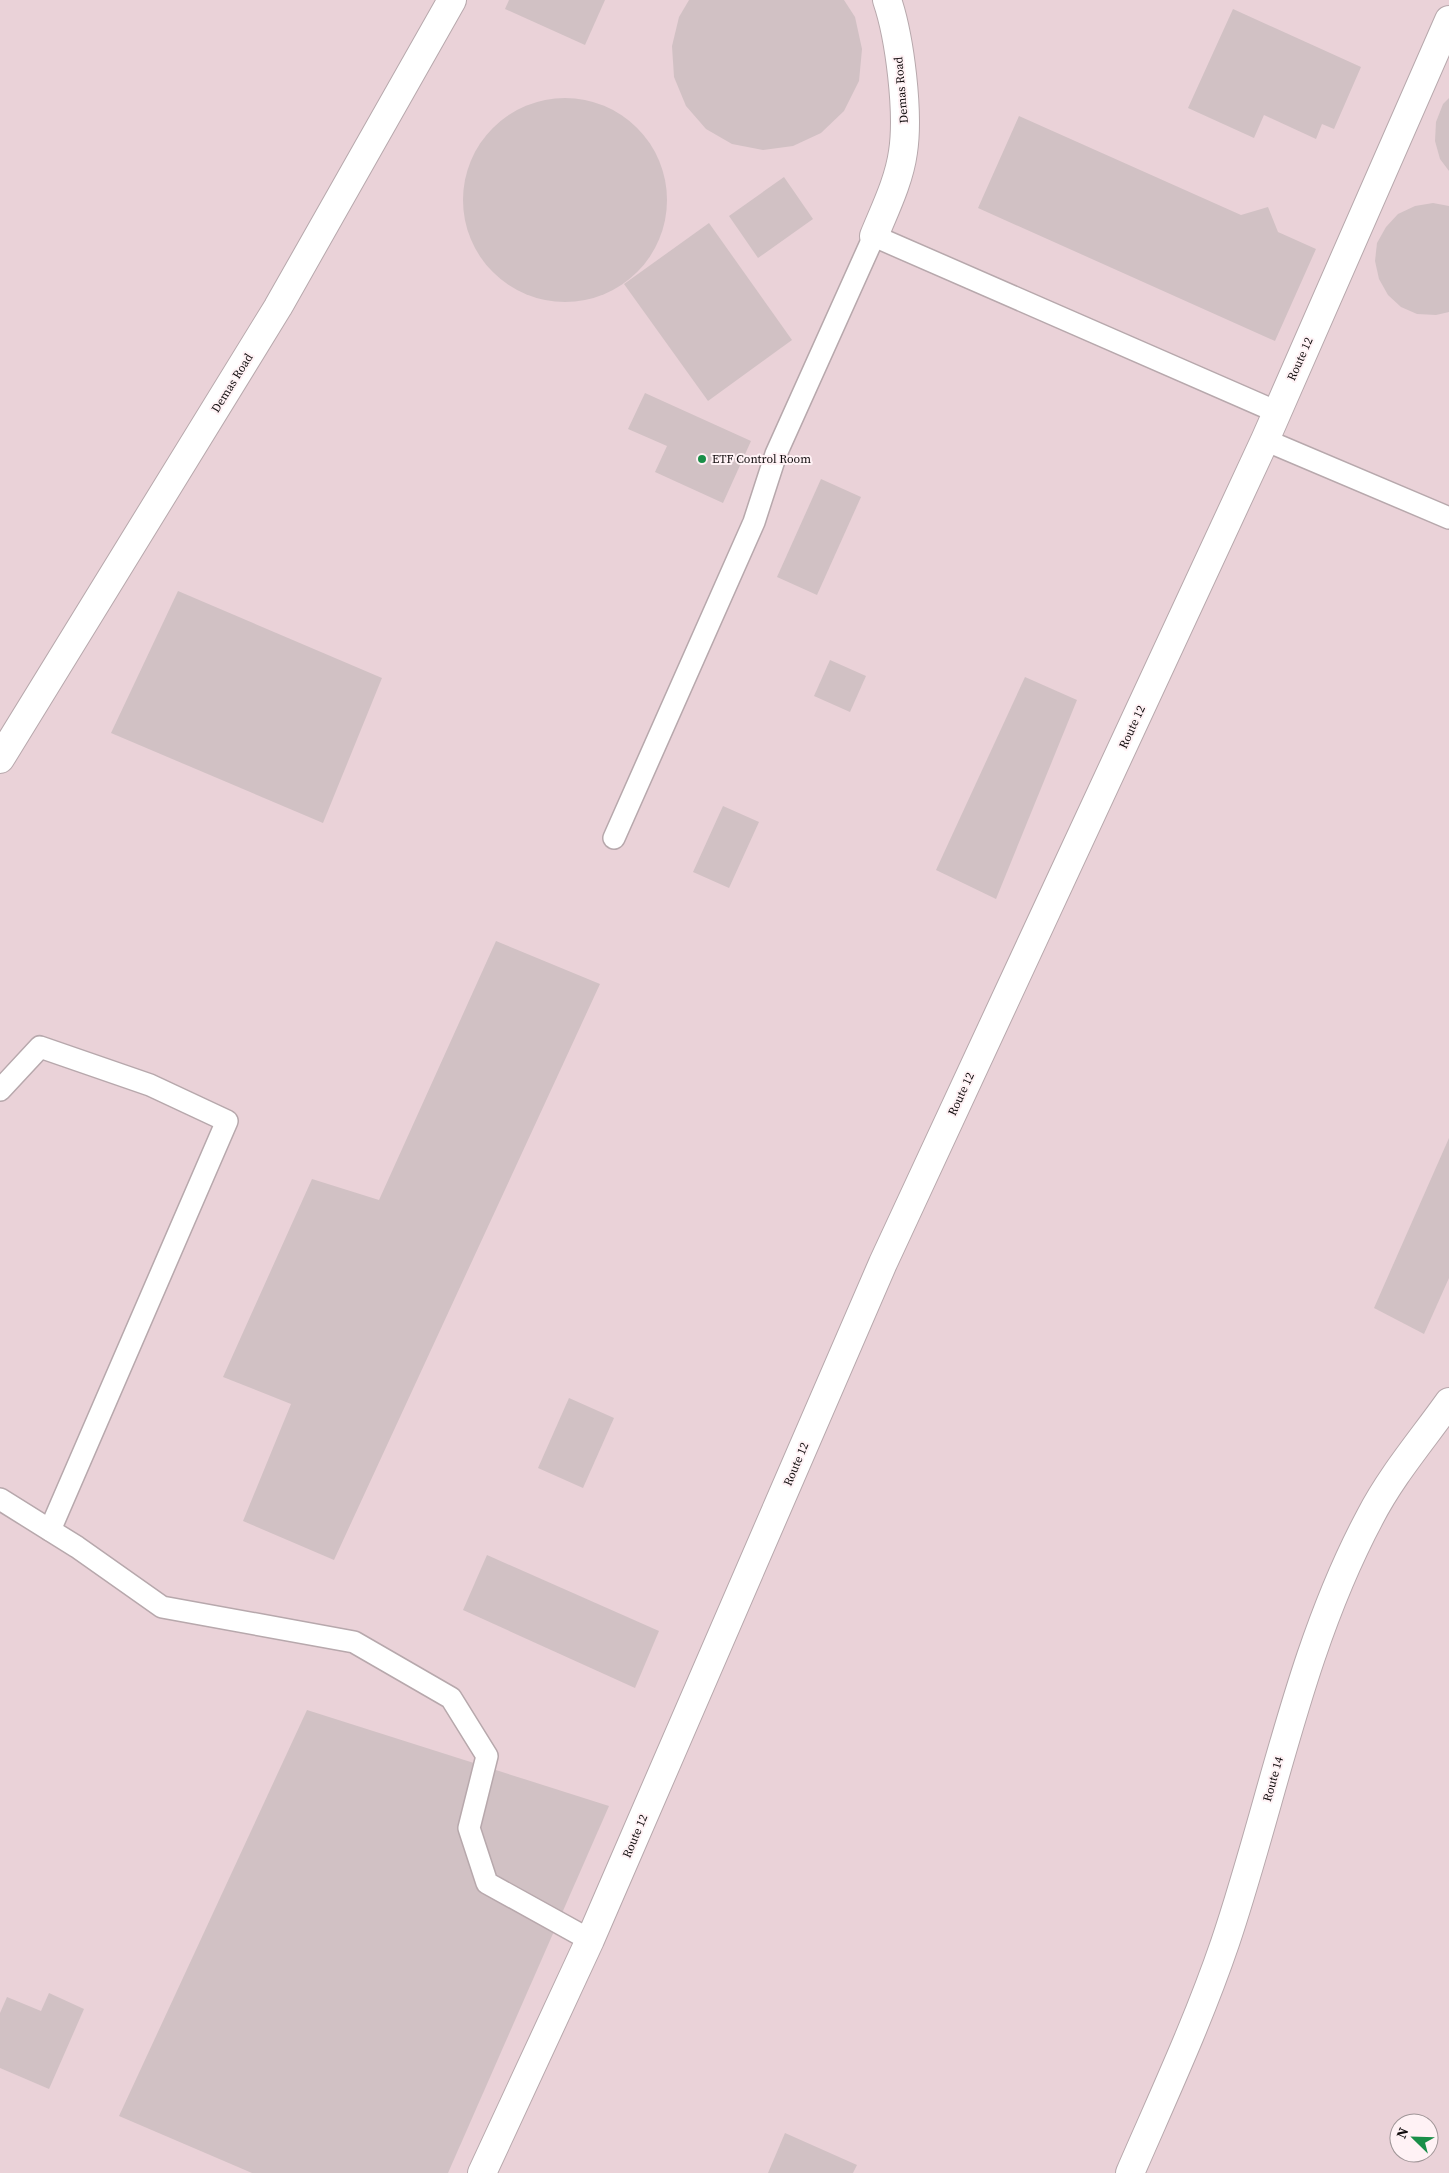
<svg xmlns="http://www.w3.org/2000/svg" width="1449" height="2173" viewBox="0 0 1449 2173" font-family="'Source Serif 4',serif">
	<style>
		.built { fill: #ead2d8; fill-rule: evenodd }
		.building { fill: #d1c1c4 }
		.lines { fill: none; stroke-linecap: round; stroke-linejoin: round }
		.service-casing { stroke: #b7a8ac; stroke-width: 24 }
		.minor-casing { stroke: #b7a8ac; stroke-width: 30 }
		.service { stroke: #fff; stroke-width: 21 }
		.minor { stroke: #fff; stroke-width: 28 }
		.poi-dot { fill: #198e48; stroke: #fff2f5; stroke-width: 2 }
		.labels { text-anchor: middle; stroke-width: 4; stroke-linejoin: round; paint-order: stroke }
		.street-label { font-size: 12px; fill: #110c0d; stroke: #fff2f5 }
		.poi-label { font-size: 12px; fill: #110c0d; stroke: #fff2f5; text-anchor: start }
	</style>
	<rect width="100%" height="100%" fill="#f4e3e7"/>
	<path class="built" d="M0 0H1449V2173H0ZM1399 2123H1429V2153H1399Z"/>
	<g class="building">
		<path d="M509 0H605L585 45 505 9Z"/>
		<path d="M689 0H844L855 17 862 49 859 81 844 111 821 133 793 146 763 150 732 144 706 129 686 106 674 77 672 46 679 17Z"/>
		<path d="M1233 9 1361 67 1334 129 1322 124 1316 139 1264 115 1254 138 1188 108Z"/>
		<path d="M1449 98V171L1440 159 1435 141 1436 122 1443 104Z"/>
		<circle cx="565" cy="200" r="102"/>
		<path d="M1019 116 1241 215 1268 207 1278 232 1316 249 1275 341 978 208Z"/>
		<path d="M784 177 813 219 758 258 729 216Z"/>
		<path d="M1433 203 1449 206V312L1436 315 1417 314 1401 307 1388 295 1379 279 1375 261 1377 243 1386 227 1398 214 1415 206Z"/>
		<path d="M709 223 792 340 708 401 624 284Z"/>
		<path d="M645 393 751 441 723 503 655 472 667 446 628 429Z"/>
		<path d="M821 479 861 497 817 595 777 577Z"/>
		<path d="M178 591 382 678 323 823 111 733Z"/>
		<path d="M830 660 866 676 850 712 814 696Z"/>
		<path d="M1025 677 1077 700 996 899 936 870Z"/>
		<path d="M723 806 759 822 729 888 693 872Z"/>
		<path d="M496 941 600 984 334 1560 243 1521 291 1404 223 1377 312 1179 379 1200Z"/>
		<path d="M1449 1138V1278L1424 1334 1374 1308Z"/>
		<path d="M569 1398 614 1418 583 1488 538 1468Z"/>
		<path d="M487 1555 659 1631 635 1688 463 1610Z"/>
		<path d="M307 1710 609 1806 448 2173H252L119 2116Z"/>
		<path d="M49 1993 84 2009 49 2089 0 2068V2013L7 1997 41 2011Z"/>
		<path d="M785 2133 857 2165 853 2173H768Z"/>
	</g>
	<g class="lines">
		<g class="service-casing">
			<g id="service">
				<path d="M1265 440 1449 518"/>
				<path d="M614 838 754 522 776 454 874 236 1277 412"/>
				<path d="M0 1090 40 1047 150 1085 227 1121 50 1530"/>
				<path d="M0 1499 77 1547 162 1607 354 1642 451 1698 487 1756 469 1828 487 1883 590 1940"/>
			</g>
		</g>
		<g class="minor-casing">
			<g id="minor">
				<path d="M874 236C885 209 899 181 903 152 909 113 900 38 887 0"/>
				<path d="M0 759 278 307 452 0"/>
				<path d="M482 2173 590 1940 883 1263 1265 440 1449 20"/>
				<path d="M1130 2173C1163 2097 1198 2022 1225 1943 1273 1801 1299 1650 1370 1517 1391 1476 1422 1440 1449 1402"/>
			</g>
		</g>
		<use href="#service" class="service"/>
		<use href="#minor" class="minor"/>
	</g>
	<circle class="poi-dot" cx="702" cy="459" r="5"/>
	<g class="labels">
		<g class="street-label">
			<text transform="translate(901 90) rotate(-95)" y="4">Demas Road</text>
			<text transform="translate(1300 359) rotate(-66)" y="4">Route 12</text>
			<text transform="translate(232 383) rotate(-58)" y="4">Demas Road</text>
			<text transform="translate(1132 727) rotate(-65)" y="4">Route 12</text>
			<text transform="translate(961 1094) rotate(-65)" y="4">Route 12</text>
			<text transform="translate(796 1464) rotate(-67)" y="4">Route 12</text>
			<text transform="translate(1273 1779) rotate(-74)" y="4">Route 14</text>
			<text transform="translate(635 1836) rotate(-67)" y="4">Route 12</text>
		</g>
		<g class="poi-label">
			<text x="712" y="463">ETF Control Room</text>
		</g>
	</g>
	<g transform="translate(1414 2138) rotate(293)"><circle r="24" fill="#fff2f5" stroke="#a09698"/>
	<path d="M0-4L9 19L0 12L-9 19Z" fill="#198e48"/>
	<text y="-8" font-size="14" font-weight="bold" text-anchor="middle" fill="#110c0d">N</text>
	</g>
</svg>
